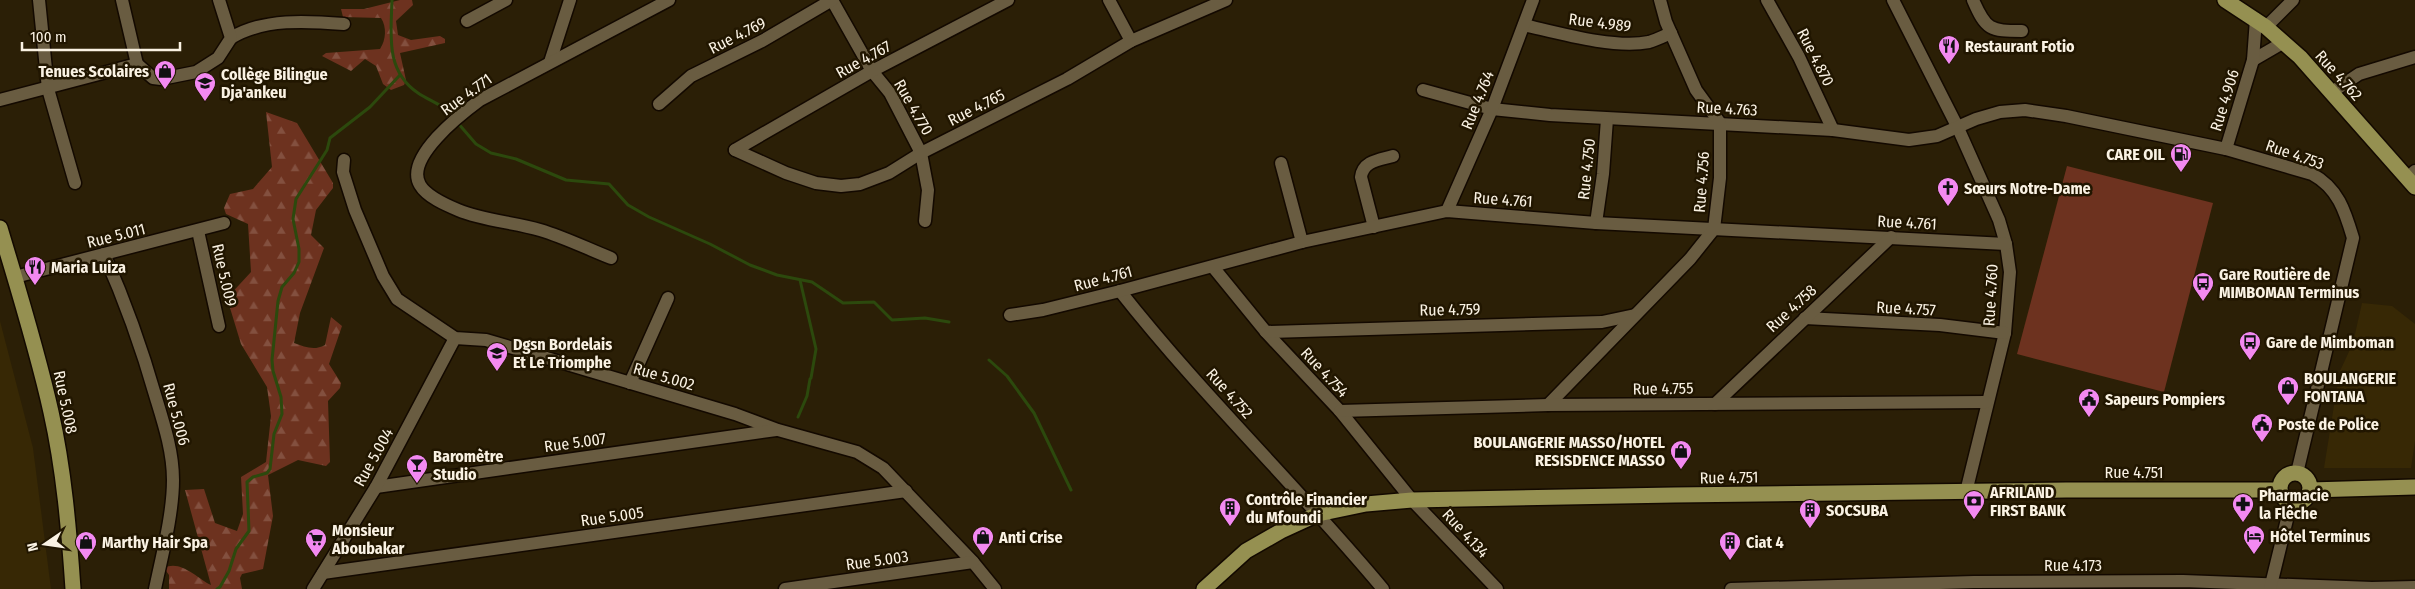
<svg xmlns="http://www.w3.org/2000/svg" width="2415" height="589" viewBox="0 0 2415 589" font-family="'Fira Sans Condensed',sans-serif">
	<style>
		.built { fill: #372805 }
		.forest { fill: url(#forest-firs) }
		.pitch { fill: #6d321f }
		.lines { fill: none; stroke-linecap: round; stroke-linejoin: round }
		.stream { stroke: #2c490d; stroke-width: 3 }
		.minor-casing { stroke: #130900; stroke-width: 15 }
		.major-casing { stroke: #130900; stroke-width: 18 }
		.minor { stroke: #695c41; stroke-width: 12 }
		.major { stroke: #959051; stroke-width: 15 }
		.labels { text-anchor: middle; stroke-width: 5; stroke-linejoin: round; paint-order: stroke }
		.street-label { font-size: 16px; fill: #faf2e3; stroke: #211600 }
		.poi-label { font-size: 16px; font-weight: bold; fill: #faf2e3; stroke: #211600; text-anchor: start }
	</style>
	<defs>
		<pattern id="forest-firs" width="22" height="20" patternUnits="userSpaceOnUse" patternTransform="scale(1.25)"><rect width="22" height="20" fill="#6d321f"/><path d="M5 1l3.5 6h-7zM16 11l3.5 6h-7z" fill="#83503f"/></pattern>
	</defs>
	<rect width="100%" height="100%" fill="#2b1f06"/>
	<g class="built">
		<path d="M2362 303 2392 306 2415 324V441L2411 468H2324L2337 387 2347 382V372L2340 371 2353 343Z"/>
		<path d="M0 321 33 448 51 589H0Z"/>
	</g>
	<g class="forest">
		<path d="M400 0H412L413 5 396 21 398 35 411 40 440 36 445 39V43L400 53 406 80 404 85 391 90 383 84 376 66 365 59 351 71 322 56 326 53 380 49C386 40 387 27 381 18L343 17 341 9H364Z"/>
		<path d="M266 112 297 123 333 183V188L316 210 311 235 324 248 300 313 294 343C305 347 314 351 325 345L331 317 342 326 329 364 341 383 340 388 328 401 330 462 326 466 298 460 268 475 273 516 263 569 242 574 240 578 242 589H169V575L164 568C180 559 197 578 211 585L185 490 204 489 215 523 237 531 243 514 241 477 266 462 271 416 267 387 241 344 227 298 251 272 248 224 226 214 224 208 230 194 253 189 272 167Z"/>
	</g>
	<path class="pitch" d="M2067 166 2213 203 2164 392 2017 354Z"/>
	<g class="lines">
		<g class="stream">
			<path d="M392 0C391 34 385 71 418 93 430 101 444 105 453 117"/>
			<path d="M457 122 476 144 491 153 516 159 566 180 609 184 628 205 649 217 710 244 750 265 777 275 812 282 843 303 874 302 892 320 925 318 949 322"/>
			<path d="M800 280 816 349 811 378"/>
			<path d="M989 360 1007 376 1034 413 1071 490"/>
			<path d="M798 417 807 396 810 379"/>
			<path d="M217 589 220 587 229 571 236 549 249 531 247 482 253 477 267 473 270 469 274 434 282 414 281 397 273 371 272 360 278 301 282 287 294 273 299 262V249L293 219 296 199 327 150 330 138 370 107 400 75"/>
		</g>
		<g class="minor-casing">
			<g id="minor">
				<path d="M39 0 48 89 75 183"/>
				<path d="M832 0 872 71 890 93 921 153 928 190 925 221"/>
				<path d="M1109 0 1131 41"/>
				<path d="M1767 0 1799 57 1833 130"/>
				<path d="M1893 0 1958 128 1999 220 2006 244 2010 272 2005 333 1966 492"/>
				<path d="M1973 0C1986 30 1990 31 2022 31"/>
				<path d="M467 21 506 0"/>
				<path d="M1524 25C1559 33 1614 49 1649 42 1656 40 1664 36 1671 33"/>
				<path d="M2266 27 2293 0"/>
				<path d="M231 38C263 18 308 21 344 24"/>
				<path d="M2253 60 2284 42"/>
				<path d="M550 62 570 0"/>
				<path d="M137 64 153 78 161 79 196 72 218 58 231 38 219 0"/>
				<path d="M1423 90 1492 109 1550 115 1833 130 1909 140 1937 136 1976 119 2000 112 2025 110 2066 116 2226 149 2312 174C2338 188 2345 211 2353 238L2297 473"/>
				<path d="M2332 92 2359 74 2415 57"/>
				<path d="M0 100 137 64 122 0"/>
				<path d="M659 104 691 76 762 41 832 0"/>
				<path d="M2226 149 2253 60 2256 19"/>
				<path d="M735 150 786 173 816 183 841 186 860 184 889 173 921 153 1067 79 1131 41 1226 0"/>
				<path d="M735 150 872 71 1008 0"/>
				<path d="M344 160 343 172 355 210 383 276 397 299 455 338 486 340 735 414 778 430 857 452 883 468 973 562 995 589"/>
				<path d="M1281 163 1302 242"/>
				<path d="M2407 178 2415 171"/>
				<path d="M1447 211 1492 109 1533 0"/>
				<path d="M1596 223 1603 174 1607 119"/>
				<path d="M1374 227 1361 177C1363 161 1379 160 1393 156"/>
				<path d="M198 231 219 326"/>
				<path d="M104 254C125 301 142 349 156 398 164 424 173 452 173 480 173 514 162 555 155 589"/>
				<path d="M611 258C588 249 564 237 540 230 514 222 484 221 458 210 446 205 427 197 420 185 404 158 461 114 480 100L669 0"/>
				<path d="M1213 267 1266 332 1340 411 1412 500 1497 589"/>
				<path d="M15 277 224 223"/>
				<path d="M1120 291C1202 395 1298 487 1383 589"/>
				<path d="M1010 315 1043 310 1120 291 1302 242 1447 211 1596 223 2006 244"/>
				<path d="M1805 318 1940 325 2005 333"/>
				<path d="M1266 332 1602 322 1635 315"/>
				<path d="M630 383 668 298"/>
				<path d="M1715 404 1891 237"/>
				<path d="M1548 405 1690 259 1714 229 1720 178V123L1696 90 1666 22 1660 0"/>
				<path d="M1340 411 1548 405 1986 402"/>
				<path d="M376 487 776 430"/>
				<path d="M323 573 906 491"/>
				<path d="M313 589 376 487 455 338"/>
				<path d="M785 589 973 562"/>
				<path d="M1731 589 1974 582 2183 581 2372 588 2415 587"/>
				<path d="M2270 589 2291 503"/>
			</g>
		</g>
		<g class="major-casing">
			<g id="major">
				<path d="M2225 0 2266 27 2300 57 2415 187"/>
				<path d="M0 228C18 289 37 349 51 412 64 470 69 530 73 589"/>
				<circle cx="2295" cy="488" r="15"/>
				<path d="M2310 490 2415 487"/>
				<path d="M1204 589 1246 551 1281 531 1318 514 1366 504 1412 500 1674 495 2066 490H2279"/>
			</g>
		</g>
		<use href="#minor" class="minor"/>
		<use href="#major" class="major"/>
	</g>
	<defs>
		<g id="restaurant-pin" transform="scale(1.125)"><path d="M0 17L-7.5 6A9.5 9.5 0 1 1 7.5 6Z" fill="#f389f1" stroke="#211600"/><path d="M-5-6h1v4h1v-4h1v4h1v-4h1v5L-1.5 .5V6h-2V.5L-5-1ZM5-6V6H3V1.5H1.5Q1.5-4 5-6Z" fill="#111"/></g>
		<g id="shop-pin" transform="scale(1.125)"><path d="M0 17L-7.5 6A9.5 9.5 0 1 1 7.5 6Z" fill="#f389f1" stroke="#211600"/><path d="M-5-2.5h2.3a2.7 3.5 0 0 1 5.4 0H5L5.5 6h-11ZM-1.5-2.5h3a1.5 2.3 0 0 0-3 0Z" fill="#111"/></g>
		<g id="school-pin" transform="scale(1.125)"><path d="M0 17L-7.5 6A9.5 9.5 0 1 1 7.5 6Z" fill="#f389f1" stroke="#211600"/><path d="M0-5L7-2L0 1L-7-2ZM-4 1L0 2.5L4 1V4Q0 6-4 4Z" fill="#111"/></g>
		<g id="fuel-pin" transform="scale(1.125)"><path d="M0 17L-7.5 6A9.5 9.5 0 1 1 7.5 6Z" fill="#f389f1" stroke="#211600"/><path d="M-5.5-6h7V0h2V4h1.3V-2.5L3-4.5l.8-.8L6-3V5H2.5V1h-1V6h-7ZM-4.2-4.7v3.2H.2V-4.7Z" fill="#111"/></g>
		<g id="church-pin" transform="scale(1.125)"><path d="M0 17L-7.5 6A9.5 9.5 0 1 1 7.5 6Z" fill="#f389f1" stroke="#211600"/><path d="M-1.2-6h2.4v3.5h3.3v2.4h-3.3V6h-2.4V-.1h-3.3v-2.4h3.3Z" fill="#111"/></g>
		<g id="bus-pin" transform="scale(1.125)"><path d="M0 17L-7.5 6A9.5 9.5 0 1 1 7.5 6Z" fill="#f389f1" stroke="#211600"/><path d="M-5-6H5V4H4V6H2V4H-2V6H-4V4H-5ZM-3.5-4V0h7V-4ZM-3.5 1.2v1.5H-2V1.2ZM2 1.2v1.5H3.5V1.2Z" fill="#111"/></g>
		<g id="civic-pin" transform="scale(1.125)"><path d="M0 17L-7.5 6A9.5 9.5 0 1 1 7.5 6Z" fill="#f389f1" stroke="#211600"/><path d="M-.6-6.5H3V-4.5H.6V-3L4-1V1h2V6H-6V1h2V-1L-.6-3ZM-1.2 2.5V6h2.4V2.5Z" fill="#111"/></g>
		<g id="bar-pin" transform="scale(1.125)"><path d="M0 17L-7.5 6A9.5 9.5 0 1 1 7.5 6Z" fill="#f389f1" stroke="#211600"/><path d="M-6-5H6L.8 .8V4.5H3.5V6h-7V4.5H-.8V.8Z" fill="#111"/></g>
		<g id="bank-pin" transform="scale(1.125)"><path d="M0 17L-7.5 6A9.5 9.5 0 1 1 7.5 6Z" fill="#f389f1" stroke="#211600"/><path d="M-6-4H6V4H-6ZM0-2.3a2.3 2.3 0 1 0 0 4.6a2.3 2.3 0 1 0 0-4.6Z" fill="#111"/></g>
		<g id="pharmacy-pin" transform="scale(1.125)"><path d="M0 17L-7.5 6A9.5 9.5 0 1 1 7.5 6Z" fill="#f389f1" stroke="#211600"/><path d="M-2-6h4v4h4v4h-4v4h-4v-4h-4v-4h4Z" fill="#111"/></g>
		<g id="building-pin" transform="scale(1.125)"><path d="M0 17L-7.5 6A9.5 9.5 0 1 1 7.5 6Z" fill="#f389f1" stroke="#211600"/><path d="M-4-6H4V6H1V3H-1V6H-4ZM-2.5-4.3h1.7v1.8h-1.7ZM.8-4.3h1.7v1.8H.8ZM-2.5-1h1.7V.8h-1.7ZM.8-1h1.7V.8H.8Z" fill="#111"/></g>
		<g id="hotel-pin" transform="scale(1.125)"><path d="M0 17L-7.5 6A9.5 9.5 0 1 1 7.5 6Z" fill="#f389f1" stroke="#211600"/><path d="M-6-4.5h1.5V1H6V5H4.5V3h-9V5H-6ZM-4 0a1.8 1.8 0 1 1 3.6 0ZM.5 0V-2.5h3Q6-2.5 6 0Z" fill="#111"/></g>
		<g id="supermarket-pin" transform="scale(1.125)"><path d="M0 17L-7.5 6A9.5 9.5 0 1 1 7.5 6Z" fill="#f389f1" stroke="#211600"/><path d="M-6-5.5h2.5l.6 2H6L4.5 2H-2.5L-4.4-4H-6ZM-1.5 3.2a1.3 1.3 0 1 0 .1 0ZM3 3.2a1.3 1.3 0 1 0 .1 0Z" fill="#111"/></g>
	</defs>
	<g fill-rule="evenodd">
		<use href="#restaurant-pin" x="1949" y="46"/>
		<use href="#shop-pin" x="165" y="71"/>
		<use href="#school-pin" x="205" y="83"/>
		<use href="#fuel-pin" x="2181" y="154"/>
		<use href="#church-pin" x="1948" y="188"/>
		<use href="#restaurant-pin" x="35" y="267"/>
		<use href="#bus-pin" x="2203" y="283"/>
		<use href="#bus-pin" x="2250" y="342"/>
		<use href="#school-pin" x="497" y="353"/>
		<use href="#shop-pin" x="2288" y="387"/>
		<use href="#civic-pin" x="2089" y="399"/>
		<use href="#civic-pin" x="2262" y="424"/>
		<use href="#shop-pin" x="1681" y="451"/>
		<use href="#bar-pin" x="417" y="465"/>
		<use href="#bank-pin" x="1974" y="501"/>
		<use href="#pharmacy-pin" x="2243" y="504"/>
		<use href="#building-pin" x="1230" y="508"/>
		<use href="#building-pin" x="1810" y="510"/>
		<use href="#hotel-pin" x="2254" y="536"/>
		<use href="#shop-pin" x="983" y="537"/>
		<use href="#supermarket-pin" x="316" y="539"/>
		<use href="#shop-pin" x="86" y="542"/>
		<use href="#building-pin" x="1730" y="542"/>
	</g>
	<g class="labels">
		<g class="street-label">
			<text transform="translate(1600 22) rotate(7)" y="6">Rue 4.989</text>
			<text transform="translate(737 35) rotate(-27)" y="6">Rue 4.769</text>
			<text transform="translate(1816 57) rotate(63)" y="6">Rue 4.870</text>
			<text transform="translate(863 59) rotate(-29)" y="6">Rue 4.767</text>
			<text transform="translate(2339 75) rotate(48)" y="6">Rue 4.762</text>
			<text transform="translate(466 94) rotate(-36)" y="6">Rue 4.771</text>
			<text transform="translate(1477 100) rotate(-68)" y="6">Rue 4.764</text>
			<text transform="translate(2224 100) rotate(-73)" y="6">Rue 4.906</text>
			<text transform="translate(914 107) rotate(60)" y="6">Rue 4.770</text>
			<text transform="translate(976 107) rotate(-27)" y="6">Rue 4.765</text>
			<text transform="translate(1727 108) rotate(3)" y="6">Rue 4.763</text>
			<text transform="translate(2295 154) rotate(19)" y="6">Rue 4.753</text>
			<text transform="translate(1586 169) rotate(-84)" y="6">Rue 4.750</text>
			<text transform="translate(1701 182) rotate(-86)" y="6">Rue 4.756</text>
			<text transform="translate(1503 199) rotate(4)" y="6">Rue 4.761</text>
			<text transform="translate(1907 222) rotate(3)" y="6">Rue 4.761</text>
			<text transform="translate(116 235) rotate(-14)" y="6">Rue 5.011</text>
			<text transform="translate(225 275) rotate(77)" y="6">Rue 5.009</text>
			<text transform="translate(1103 278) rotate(-15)" y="6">Rue 4.761</text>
			<text transform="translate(1990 295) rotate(-87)" y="6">Rue 4.760</text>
			<text transform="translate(1791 308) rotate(-43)" y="6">Rue 4.758</text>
			<text transform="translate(1906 308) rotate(3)" y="6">Rue 4.757</text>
			<text transform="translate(1450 309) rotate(-1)" y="6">Rue 4.759</text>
			<text transform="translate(1325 372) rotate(47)" y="6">Rue 4.754</text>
			<text transform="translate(664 376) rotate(16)" y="6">Rue 5.002</text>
			<text transform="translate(1663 388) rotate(-1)" y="6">Rue 4.755</text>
			<text transform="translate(1230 393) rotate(48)" y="6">Rue 4.752</text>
			<text transform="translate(66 402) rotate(78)" y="6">Rue 5.008</text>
			<text transform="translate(177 414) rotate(75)" y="6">Rue 5.006</text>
			<text transform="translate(575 442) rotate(-8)" y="6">Rue 5.007</text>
			<text transform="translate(373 457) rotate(-61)" y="6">Rue 5.004</text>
			<text x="2134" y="478">Rue 4.751</text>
			<text transform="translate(1729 477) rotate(-1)" y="6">Rue 4.751</text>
			<text transform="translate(612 516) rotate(-8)" y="6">Rue 5.005</text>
			<text transform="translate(1466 533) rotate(47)" y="6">Rue 4.134</text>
			<text transform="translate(877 560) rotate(-8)" y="6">Rue 5.003</text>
			<text x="2073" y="571">Rue 4.173</text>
		</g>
		<g class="poi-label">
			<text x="1965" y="52">Restaurant Fotio</text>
			<text x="149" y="77" text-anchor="end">Tenues Scolaires</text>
			<text x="221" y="80">Collège Bilingue<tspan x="221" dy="18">Dja'ankeu</tspan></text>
			<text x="2165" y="160" text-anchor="end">CARE OIL</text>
			<text x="1964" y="194">Sœurs Notre-Dame</text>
			<text x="51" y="273">Maria Luiza</text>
			<text x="2219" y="280">Gare Routière de<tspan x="2219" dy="18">MIMBOMAN Terminus</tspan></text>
			<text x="2266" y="348">Gare de Mimboman</text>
			<text x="513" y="350">Dgsn Bordelais<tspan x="513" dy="18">Et Le Triomphe</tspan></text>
			<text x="2304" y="384">BOULANGERIE<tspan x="2304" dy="18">FONTANA</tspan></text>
			<text x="2105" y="405">Sapeurs Pompiers</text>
			<text x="2278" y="430">Poste de Police</text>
			<text x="1665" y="448" text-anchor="end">BOULANGERIE MASSO/HOTEL<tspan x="1665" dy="18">RESISDENCE MASSO</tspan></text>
			<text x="433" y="462">Baromètre<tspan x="433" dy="18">Studio</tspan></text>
			<text x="1990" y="498">AFRILAND<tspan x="1990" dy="18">FIRST BANK</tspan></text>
			<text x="2259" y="501">Pharmacie<tspan x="2259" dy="18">la Flêche</tspan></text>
			<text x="1246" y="505">Contrôle Financier<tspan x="1246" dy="18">du Mfoundi</tspan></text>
			<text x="1826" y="516">SOCSUBA</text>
			<text x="332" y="536">Monsieur<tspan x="332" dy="18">Aboubakar</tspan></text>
			<text x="2270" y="542">Hôtel Terminus</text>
			<text x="999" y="543">Anti Crise</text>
			<text x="102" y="548">Marthy Hair Spa</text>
			<text x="1746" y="548">Ciat 4</text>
		</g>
	</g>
	<g transform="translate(45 544) rotate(257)" stroke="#211600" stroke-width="4" paint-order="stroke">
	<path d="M0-4L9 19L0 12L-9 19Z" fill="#faf2e3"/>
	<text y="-8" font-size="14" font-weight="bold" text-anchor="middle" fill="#faf2e3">N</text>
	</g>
	<path d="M22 42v8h158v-8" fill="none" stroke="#faf2e3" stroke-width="2.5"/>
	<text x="30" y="42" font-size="15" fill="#faf2e3" stroke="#211600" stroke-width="4" paint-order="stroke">100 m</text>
</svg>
